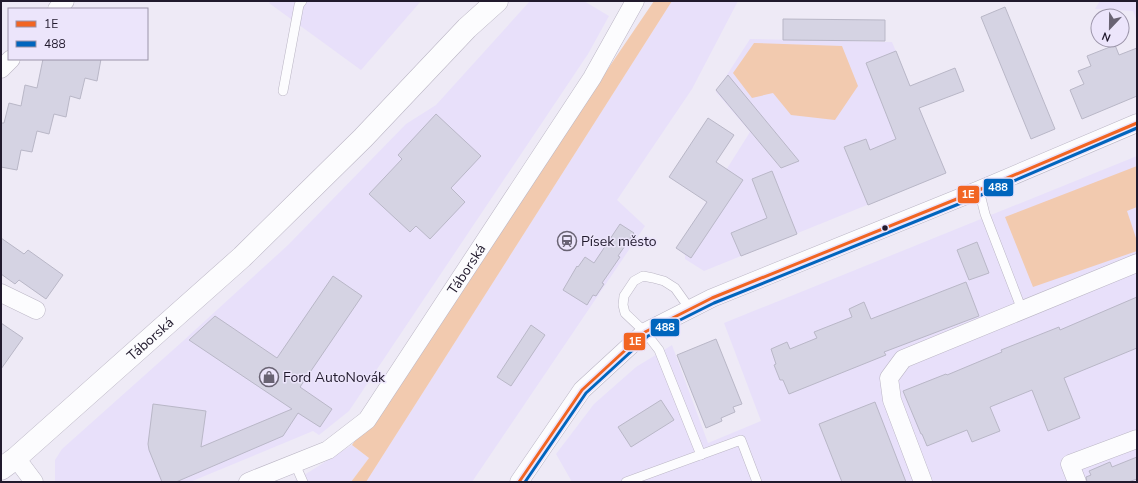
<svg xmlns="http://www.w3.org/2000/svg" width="1138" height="483" viewBox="0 0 1138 483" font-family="'Nunito Sans',sans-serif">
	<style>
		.built { fill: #e8e0fa }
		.green { fill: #f2caaf }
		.building { fill: #d5d3e3; stroke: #b9b7c7 }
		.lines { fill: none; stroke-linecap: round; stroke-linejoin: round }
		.lane-casing { stroke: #bbb6c5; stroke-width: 10 }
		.street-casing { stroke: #bbb6c5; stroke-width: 19 }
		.primary-casing { stroke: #bbb6c5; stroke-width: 23 }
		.lane { stroke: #fcfcfe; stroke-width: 9 }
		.street { stroke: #fcfcfe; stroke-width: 18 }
		.primary { stroke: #fcfcfe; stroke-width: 22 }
		.bus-1-casing { stroke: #ece5fb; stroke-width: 6 }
		.bus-2-casing { stroke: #ece5fb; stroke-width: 6 }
		.bus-1 { stroke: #f26522; stroke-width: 3 }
		.bus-2 { stroke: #0065bd; stroke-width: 3 }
		.bus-dot { fill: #211a2d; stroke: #ece5fb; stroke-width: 1.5 }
		.labels { text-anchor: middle; stroke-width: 3; stroke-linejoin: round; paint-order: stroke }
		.poi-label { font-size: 14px; fill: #211a2d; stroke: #ece5fb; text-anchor: start }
		.street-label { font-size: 14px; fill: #211a2d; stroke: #ece5fb }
		.line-badge { stroke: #ece5fb; stroke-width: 1.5 }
		.badge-label { font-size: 11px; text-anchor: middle; font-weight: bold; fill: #fff }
	</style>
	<rect width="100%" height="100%" fill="#eeeaf6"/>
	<g class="built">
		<path d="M271 1H421L361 70 269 3Z"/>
		<path d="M530 1H584L609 16 588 54 349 411 319 435 313 431 190 482H55V460L62 449 183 341 288 245 406 124 436 105Z"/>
		<path d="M672 1H738L692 89 617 200 645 226 472 482H366Z"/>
		<path d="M1100 1H1137V21L1133 11 1095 9Z"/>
		<path d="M750 39 892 42 946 173 704 271 685 259V255L677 248 750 132 716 92Z"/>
		<path d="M1137 156V482H572L556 454 594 404 636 367 672 345 708 443 761 421 724 323Z"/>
		<path d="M352 445 369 458 351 482H293Z"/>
	</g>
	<g class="green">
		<path d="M654 1H672L366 482H351L369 458 352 445Z"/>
		<path d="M754 43 842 46 858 86 835 120 791 115 773 93 752 98 733 73Z"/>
		<path d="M1137 166V207L1127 211 1137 241V251L1033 287 1005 217Z"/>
	</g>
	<g class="building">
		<path d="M1005 7 1055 129 1031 139 981 17Z"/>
		<path d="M783 19 885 20V41L783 40Z"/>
		<path d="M1115 45 1119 55 1137 48V96L1082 119 1070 90 1084 84 1078 71 1091 66 1087 56Z"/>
		<path d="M896 51 910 86 955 68 964 91 919 108 946 173 868 205 844 147 866 139 870 150 896 139 866 63Z"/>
		<path d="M43 59H101L97 81 85 78 80 99 70 96 66 117 54 114 49 134 37 131 32 152 21 150 17 170 1 167V123H4L9 103 21 106 25 85 37 88Z"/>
		<path d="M728 75 799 161 781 168 716 90Z"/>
		<path d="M436 114 481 156 451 188 465 202 430 239 416 226 410 232 369 194 402 159 398 155Z"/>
		<path d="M708 118 734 135 716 162 743 180 691 258 676 248 707 202 669 177Z"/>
		<path d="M772 171 797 234 741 256 731 233 767 218 752 179Z"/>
		<path d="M620 224 634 233 618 256 620 257 602 283 604 284 596 296 593 295 587 305 563 290 577 266 578 267 585 257 594 263Z"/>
		<path d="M1 238 24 254 28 250 63 275 46 299 19 280 15 284 1 274Z"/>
		<path d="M977 242 989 273 969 280 957 250Z"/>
		<path d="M333 276 362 296 300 387 332 409 320 427 298 413 283 436 176 482H162L149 450 148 444 153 404 206 411 201 447 292 409 189 340 215 316 277 358Z"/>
		<path d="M966 282 979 316 884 352 886 355 789 394 783 380H780L774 365 776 364 771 349 787 342 790 349 817 338 814 332 852 317 849 309 864 302 871 319Z"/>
		<path d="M1137 297V348L1064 378 1080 418 1048 431 1032 390 990 407 1000 431 972 442 967 430 927 446 922 434H921L903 391 946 374 947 375 1002 352 1001 350 1059 327 1060 330Z"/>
		<path d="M1 323 23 338 1 369Z"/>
		<path d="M531 325 545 335 511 386 497 377Z"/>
		<path d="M716 339 742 404 733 407 735 412 721 418 722 421 706 428 677 355Z"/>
		<path d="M661 400 674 420 631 447 618 427Z"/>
		<path d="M875 402 906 482H842L819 424Z"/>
		<path d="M1137 457V479L1128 482H1087L1086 477 1091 475 1089 471 1110 462 1112 467Z"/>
	</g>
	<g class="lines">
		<g class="lane-casing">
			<g id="lane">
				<path d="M283 91 299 5 302 1"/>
				<path d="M979 190 985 214 1022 310"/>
				<path d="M690 309 675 288 664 281 653 278 643 276 634 281 624 296 623 305 625 313 645 332 659 350 701 455"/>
				<path d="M295 464 303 482"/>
				<path d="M626 482 741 440 757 482"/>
			</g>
		</g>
		<g class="street-casing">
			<g id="street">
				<path d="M57 9 65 1"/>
				<path d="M1 69 11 59"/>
				<path d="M1 293 36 310"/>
				<path d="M16 458 34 482"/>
				<path id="s1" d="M248 482 328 450 367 420 592 78 635 1"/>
				<path d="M519 482 582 390 645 332 712 298 979 190 1137 123"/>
				<path d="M923 482 892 400 889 378 903 359 1137 263"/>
				<path d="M1077 482 1070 464 1137 439"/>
			</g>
		</g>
		<g class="primary-casing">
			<g id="primary">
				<path id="s2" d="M1 469 16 458 242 257 363 138 467 28 497 1"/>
			</g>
		</g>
		<use href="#lane" class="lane"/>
		<use href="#street" class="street"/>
		<use href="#primary" class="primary"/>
		<g class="bus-1-casing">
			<path id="bus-1" d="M519 482 582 390 645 332 712 298 979 190 1137 123"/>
		</g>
		<g class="bus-2-casing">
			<path id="bus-2" d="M525 482 586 393 648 336 714 303 981 195 1137 128"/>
		</g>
		<use href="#bus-1" class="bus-1"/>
		<use href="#bus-2" class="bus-2"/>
	</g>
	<defs>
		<g id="station-ring" transform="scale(1)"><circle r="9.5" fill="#ece5fb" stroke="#696373" stroke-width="1.5"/><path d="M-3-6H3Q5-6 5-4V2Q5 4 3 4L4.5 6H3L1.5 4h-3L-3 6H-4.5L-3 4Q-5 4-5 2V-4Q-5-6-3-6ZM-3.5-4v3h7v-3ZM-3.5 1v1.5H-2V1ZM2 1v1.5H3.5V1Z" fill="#696373"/></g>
		<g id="shop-ring" transform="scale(1)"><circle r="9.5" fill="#ece5fb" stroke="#696373" stroke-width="1.5"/><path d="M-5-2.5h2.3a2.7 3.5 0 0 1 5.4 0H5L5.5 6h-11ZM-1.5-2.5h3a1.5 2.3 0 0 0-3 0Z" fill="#696373"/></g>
	</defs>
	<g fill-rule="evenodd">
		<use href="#station-ring" x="567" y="241"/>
		<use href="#shop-ring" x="269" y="377"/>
	</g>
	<circle class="bus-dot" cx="885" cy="228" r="3.5"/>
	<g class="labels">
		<g class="poi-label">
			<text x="581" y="246">Písek město</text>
			<text x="283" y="382">Ford AutoNovák</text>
		</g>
		<g class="street-label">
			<text dy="5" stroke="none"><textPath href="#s1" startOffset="316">Táborská</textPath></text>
			<text dy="5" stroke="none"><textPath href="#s2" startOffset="198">Táborská</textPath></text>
		</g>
	</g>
	<g class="line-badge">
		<rect x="983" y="178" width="31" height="19" rx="4" fill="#0065bd"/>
		<rect x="957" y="185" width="23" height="19" rx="4" fill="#f26522"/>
		<rect x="650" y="318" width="30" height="19" rx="4" fill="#0065bd"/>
		<rect x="623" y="332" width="23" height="19" rx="4" fill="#f26522"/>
	</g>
	<g class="badge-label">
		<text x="998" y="191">488</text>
		<text x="968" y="198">1E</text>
		<text x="665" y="331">488</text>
		<text x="635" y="345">1E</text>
	</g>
	<rect width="1138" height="483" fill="none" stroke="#211a2d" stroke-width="4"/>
	<rect x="8" y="8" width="140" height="52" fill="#ece5fb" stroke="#9b94a9"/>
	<rect x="16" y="21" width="20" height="6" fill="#f26522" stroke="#9b94a9"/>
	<text x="44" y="28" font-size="12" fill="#211a2d">1E</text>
	<rect x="16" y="41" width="20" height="6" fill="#0065bd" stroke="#9b94a9"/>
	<text x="44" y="48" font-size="12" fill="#211a2d">488</text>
	<g transform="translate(1110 28) rotate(202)"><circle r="19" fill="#ece5fb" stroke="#9b94a9"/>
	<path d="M0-3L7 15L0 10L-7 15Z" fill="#696373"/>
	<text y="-6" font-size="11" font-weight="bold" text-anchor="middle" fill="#211a2d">N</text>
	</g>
</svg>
